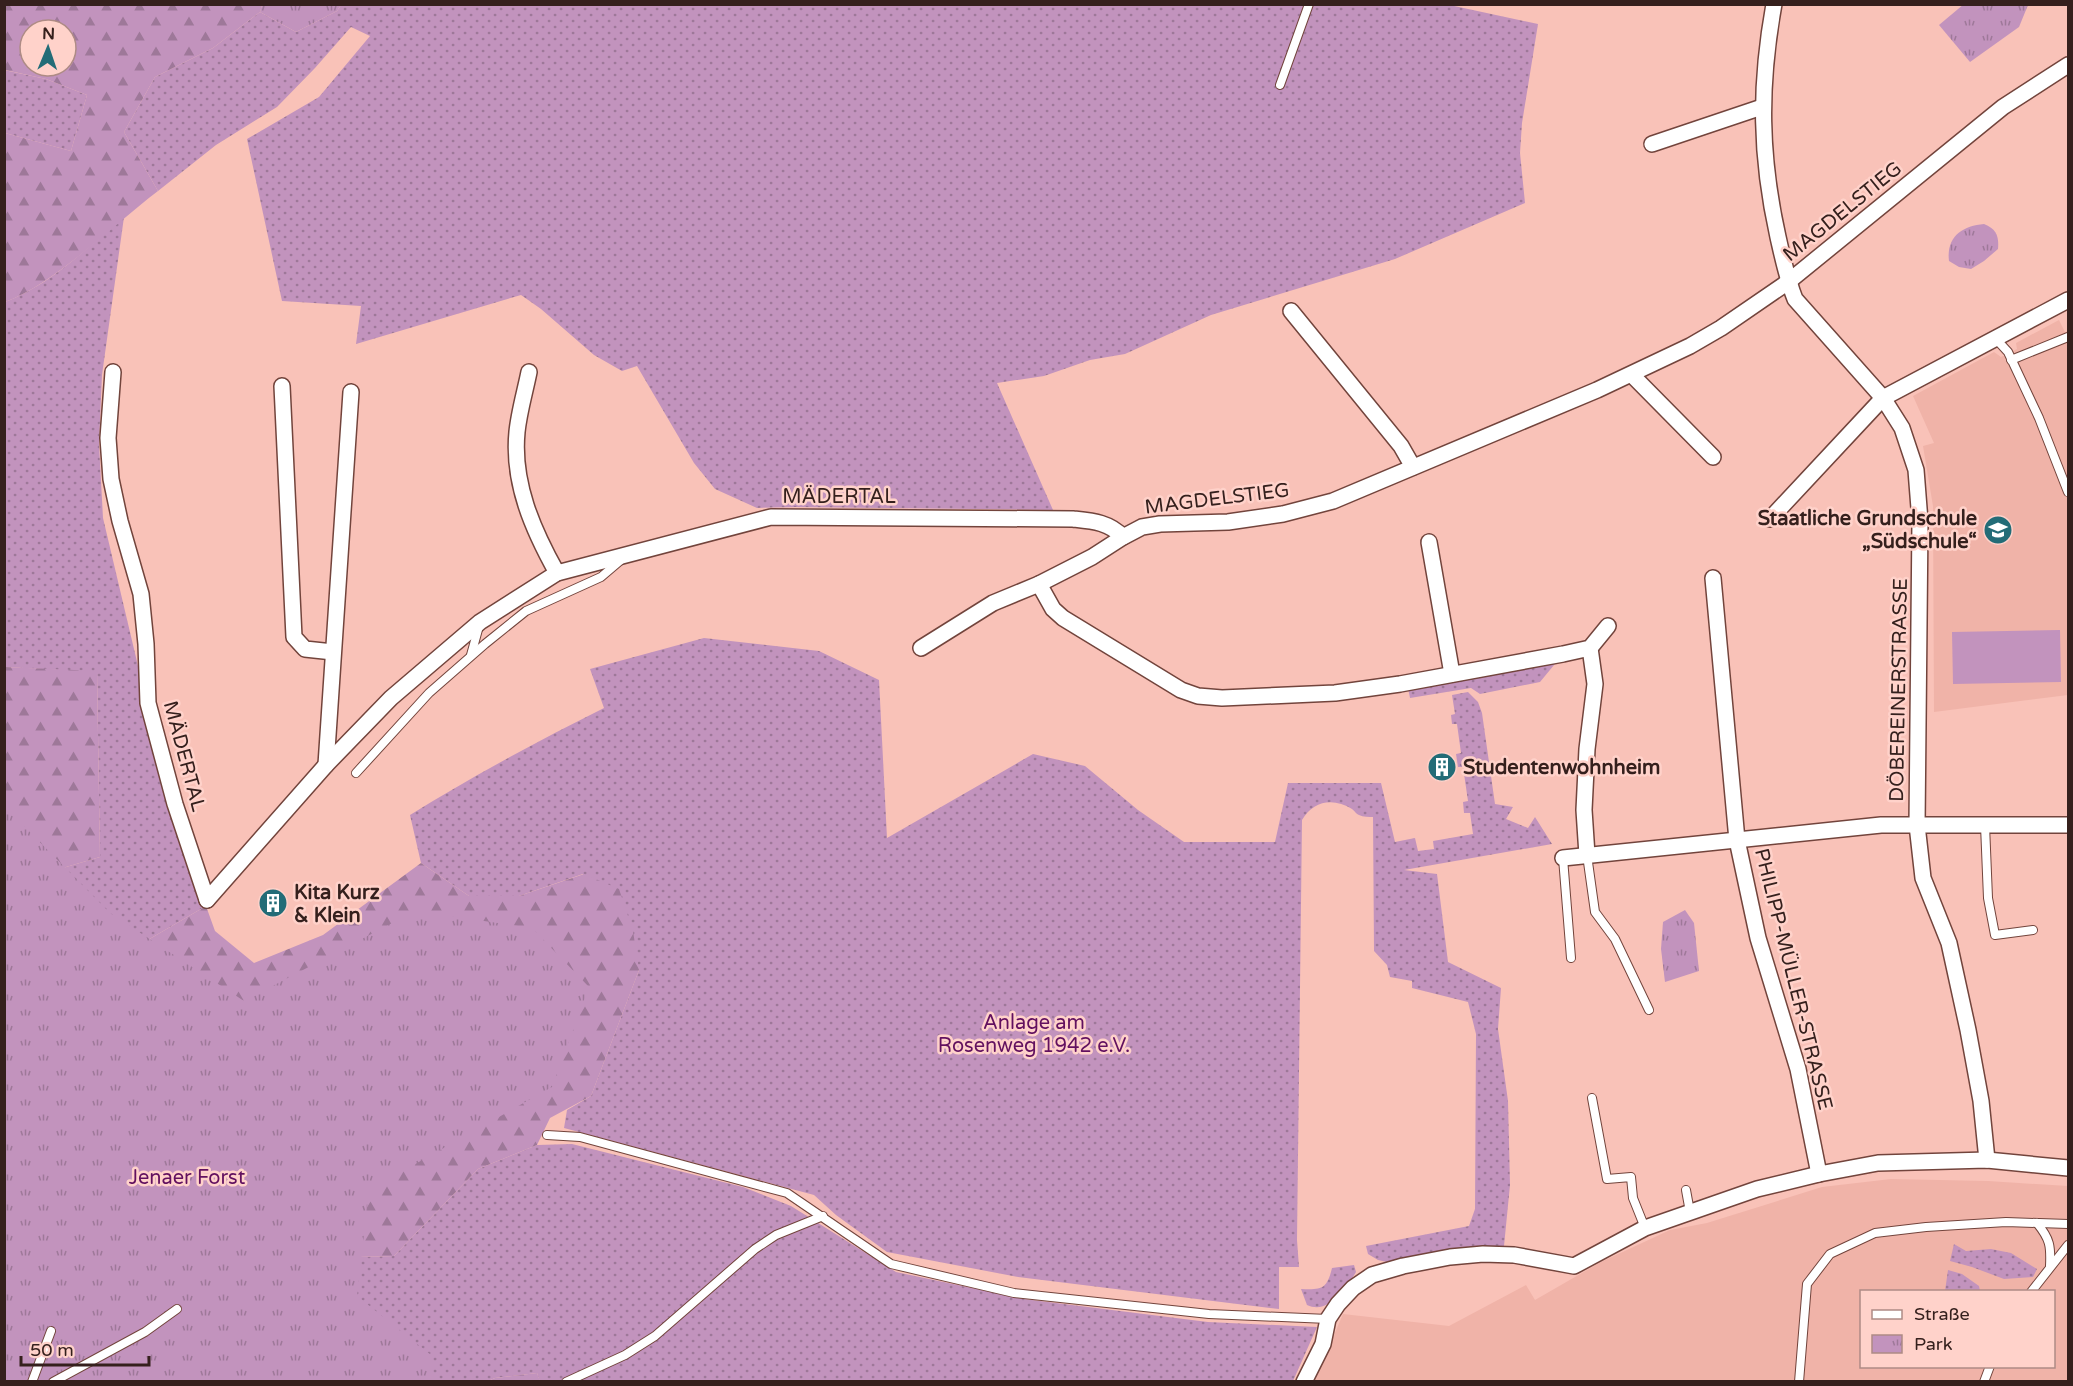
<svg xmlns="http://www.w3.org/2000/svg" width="2073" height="1386" viewBox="0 0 2073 1386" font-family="'Varela Round',sans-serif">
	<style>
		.built { fill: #f0b3a8; fill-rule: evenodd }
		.grass { fill: url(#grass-dots) }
		.forest { fill: url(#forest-firs); fill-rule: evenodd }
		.park { fill: url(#park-tufts) }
		.pitch { fill: #c293bd }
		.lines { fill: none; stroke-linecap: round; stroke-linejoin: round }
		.service-casing { stroke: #72443c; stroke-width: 10 }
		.minor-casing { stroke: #72443c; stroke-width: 18 }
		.service { stroke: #fff; stroke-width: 8 }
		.minor { stroke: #fff; stroke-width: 15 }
		.labels { text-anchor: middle; stroke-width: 5; stroke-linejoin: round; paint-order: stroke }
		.street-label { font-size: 20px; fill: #35201d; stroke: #ffd2ca }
		.poi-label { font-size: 20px; font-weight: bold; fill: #35201d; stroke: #ffd2ca; text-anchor: start }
		.park-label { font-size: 20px; fill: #62105f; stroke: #ffd2ca }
	</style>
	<defs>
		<pattern id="grass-dots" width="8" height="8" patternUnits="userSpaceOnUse" patternTransform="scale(1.5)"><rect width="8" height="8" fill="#c293bd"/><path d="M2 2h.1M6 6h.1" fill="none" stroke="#9e7899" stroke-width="1.8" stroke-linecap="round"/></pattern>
		<pattern id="forest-firs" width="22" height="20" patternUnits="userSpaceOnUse" patternTransform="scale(1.5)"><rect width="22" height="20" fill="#c293bd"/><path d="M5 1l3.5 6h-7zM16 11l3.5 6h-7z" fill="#9e7899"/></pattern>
		<pattern id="park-tufts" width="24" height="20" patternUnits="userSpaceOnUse" patternTransform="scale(1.5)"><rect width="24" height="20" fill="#c293bd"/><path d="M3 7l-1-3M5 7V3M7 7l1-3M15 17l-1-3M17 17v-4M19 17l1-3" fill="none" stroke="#9e7899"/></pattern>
	</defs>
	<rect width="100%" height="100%" fill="#f9c2b8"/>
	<g class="built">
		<path d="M2059 320 2065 332 2068 331V695L1934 712 1933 506 1923 446 1934 443 1913 396 1994 352 2001 357 2017 349 2016 343Z"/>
		<path d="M1891 1179 1988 1181 2068 1186V1381L1314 1382 1343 1314 1449 1326 1526 1285 1535 1300 1601 1262 1670 1230 1707 1223 1822 1187ZM1862 1292H2054V1366H1862Z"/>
	</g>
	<g class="grass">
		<path d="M1445 4 1538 24 1522 123 1520 153 1525 203 1395 259 1211 315 1125 354 1090 360 1044 376 997 383 1053 510 796 507 757 508 715 489 694 463 637 366 622 371 594 355 541 309 521 295 356 344 361 306 282 301 247 139 319 97 370 36 351 27 315 68 277 107 216 145 158 191 124 132 155 77 213 48 260 12 296 32 337 11 341 5Z"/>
		<path d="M4 70 46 79 87 95 71 151 5 133Z"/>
		<path d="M124 217 102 375 99 444 103 518 178 835 206 906 141 944 5 885 100 857 97 672 5 667V302C50 285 87 248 124 217Z"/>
		<path d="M704 638 819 651 879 680 887 838 1033 754 1085 766 1138 810 1184 842H1275L1288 783H1381L1395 842 1415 838 1418 851 1434 849 1433 841 1473 834 1470 813H1464L1463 802 1468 801 1463 767H1458L1456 754 1461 753 1457 724H1452L1451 715 1455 714 1452 695 1468 692 1478 702 1482 713 1495 804 1513 807 1506 819 1528 828 1535 817 1552 844 1404 870 1437 874 1448 962 1501 988 1498 1029 1508 1101 1510 1185 1504 1246C1464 1245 1426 1253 1387 1262L1378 1260 1368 1254 1366 1246 1469 1226 1475 1209 1476 1034 1468 1002 1412 988V981L1390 977 1387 965 1374 951 1373 817C1369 817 1363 817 1359 815 1356 814 1355 811 1352 809 1333 797 1313 801 1302 820L1297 1240 1299 1267H1279V1309L1018 1277 887 1252 836 1215 814 1195 564 1128 567 1110 591 1096 639 970 583 874 519 896H469L421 863 410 815C473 776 538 741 604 708L590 669Z"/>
		<path d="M1559 659 1540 682 1480 694 1471 688 1410 698 1408 688Z"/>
		<path d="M572 1144 743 1187 791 1206 896 1272 1024 1299 1208 1322 1317 1327 1293 1381 540 1382 537 1373 495 1378 488 1381 436 1382 391 1354 329 1277 358 1257 394 1256 478 1169 537 1145Z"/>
		<path d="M1954 1244 1966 1251 1991 1249 2011 1253 2037 1269 2033 1277 2004 1279 1972 1267 1950 1261Z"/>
		<path d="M1354 1265 1356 1272C1346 1288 1329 1315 1307 1305L1301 1289C1322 1290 1327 1289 1332 1268Z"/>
		<path d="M1948 1270 1962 1274 1979 1286 1980 1291H1945Z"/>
	</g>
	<g class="forest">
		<path d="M5 5H262L260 12 213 48 155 77 124 132 158 191C113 225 56 283 5 302V133L71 151 87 95 46 79 5 70ZM30 30H66V66H30Z"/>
		<path d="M5 667 97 671 100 857 5 885Z"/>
		<path d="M421 863 469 896H519L584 874 619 889 633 931 639 970 591 1096 550 1118 537 1145 478 1169 394 1256 358 1257 329 1277 391 1354 436 1381H272L141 944 206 906 215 931 254 963 323 935Z"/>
		<path d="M537 1373 540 1381H488L495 1378Z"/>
	</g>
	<g class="park">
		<path d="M1964 4H2028V5L2019 27 1970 62 1939 25Z"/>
		<path d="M262 5V4L341 5 337 11 296 32 260 12Z"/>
		<path d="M1984 224C1997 229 1999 237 1998 249L1984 261 1971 269 1959 267 1949 261C1946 237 1962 226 1984 224Z"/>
		<path d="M4 806 110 913 244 1001 415 911 532 928 589 987 552 1087 369 1190 357 1296 431 1355 434 1381H5Z"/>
		<path d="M1685 910 1694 923 1699 971 1665 982 1661 949 1663 922Z"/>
	</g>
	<path class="pitch" d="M2060 630 2061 682 1953 684 1952 632Z"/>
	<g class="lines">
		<g class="service-casing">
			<g id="service">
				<path d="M1280 85 1309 4"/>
				<path d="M1996 339 2008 352 2039 418 2068 492"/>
				<path d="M2011 360 2068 337"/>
				<path d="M471 655 479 626"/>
				<path d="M356 773 429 693 485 644 526 611 601 577 621 560"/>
				<path d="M1985 825 1988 898 1995 935 2033 930"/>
				<path d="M1587 855 1595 912 1615 939 1649 1010"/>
				<path d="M1563 858 1571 958"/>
				<path d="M1592 1098 1607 1179 1631 1177 1633 1198 1645 1228"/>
				<path d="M547 1135 580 1137 787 1193 891 1264 1014 1293 1209 1314 1328 1319"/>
				<path d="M1686 1190 1690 1212"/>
				<path d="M2037 1223C2050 1239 2051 1246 2050 1266"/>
				<path d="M2031 1292 2068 1245"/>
				<path d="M32 1382 51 1331"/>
				<path d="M53 1382 145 1332 177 1309"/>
				<path d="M566 1382 625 1355 655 1336 755 1249 776 1235 823 1216"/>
				<path d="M1799 1382 1807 1284 1830 1254 1875 1233 1926 1227 2006 1222 2068 1224"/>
				<path d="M1984 1382 1990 1366"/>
			</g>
		</g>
		<g class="minor-casing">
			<g id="minor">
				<path d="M1774 4C1759 87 1760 156 1778 237 1783 259 1787 279 1795 299L1883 398 1902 428 1916 470 1920 521 1917 825 1923 878 1949 943 1968 1030 1981 1101 1987 1160"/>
				<path d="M1652 144 1762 107"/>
				<path d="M1291 311 1401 446 1413 467"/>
				<path d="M113 372 108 438 111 479 120 521 141 594 146 644 148 703 175 804 207 900"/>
				<path d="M529 372C525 392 519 412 517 432 512 483 533 530 557 573"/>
				<path d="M1632 375 1713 457"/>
				<path d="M282 386 294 637 305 649 333 652"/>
				<path d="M1770 519 1883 398 2068 300"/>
				<path d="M1429 542 1452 674"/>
				<path d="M1713 578 1737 840 1758 938 1798 1069 1819 1174"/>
				<path d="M1039 584 1053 609 1063 618 1181 690 1198 696 1222 698 1335 693 1400 684 1563 654 1590 648 1608 626"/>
				<path d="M921 648 993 603 1039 584 1092 557 1123 537 1142 527 1160 524 1228 522 1283 514 1333 501 1597 390 1690 346 1721 328 1788 282 2003 107 2068 65"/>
				<path d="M326 765 351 392"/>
				<path d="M1587 855 1584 810 1587 749 1595 684 1590 648"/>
				<path d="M1563 858 1881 825H2068"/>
				<path d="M207 900 326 765 391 698 480 622 557 573 771 517 1073 519C1092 521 1109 522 1123 537"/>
				<path d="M1304 1382 1323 1344 1328 1319 1338 1304 1353 1288 1372 1275 1403 1266 1450 1257 1483 1254 1514 1255 1574 1266 1645 1228 1757 1189 1819 1174 1878 1163 1987 1160 2068 1168"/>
			</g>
		</g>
		<use href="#service" class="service"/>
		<use href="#minor" class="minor"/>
	</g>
	<defs>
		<g id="school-disc" transform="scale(1.5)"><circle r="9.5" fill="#236c77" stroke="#ffd2ca"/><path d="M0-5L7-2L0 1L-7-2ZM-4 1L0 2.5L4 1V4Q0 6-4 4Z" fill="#fff"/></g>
		<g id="building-disc" transform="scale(1.5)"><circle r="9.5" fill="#236c77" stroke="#ffd2ca"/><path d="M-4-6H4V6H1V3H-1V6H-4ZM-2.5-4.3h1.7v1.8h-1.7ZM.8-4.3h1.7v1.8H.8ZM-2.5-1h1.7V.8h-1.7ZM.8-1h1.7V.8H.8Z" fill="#fff"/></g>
	</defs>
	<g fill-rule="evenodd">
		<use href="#school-disc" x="1998" y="530"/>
		<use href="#building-disc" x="1442" y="767"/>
		<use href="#building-disc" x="273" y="903"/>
	</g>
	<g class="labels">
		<g class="street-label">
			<text transform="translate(1842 211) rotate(-39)" y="7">MAGDELSTIEG</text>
			<text x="839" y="503">MÄDERTAL</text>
			<text transform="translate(1217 498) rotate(-7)" y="7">MAGDELSTIEG</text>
			<text transform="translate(1898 690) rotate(-89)" y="7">DÖBEREINERSTRASSE</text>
			<text transform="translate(185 756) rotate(75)" y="7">MÄDERTAL</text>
			<text transform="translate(1794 979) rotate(76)" y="7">PHILIPP-MÜLLER-STRASSE</text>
		</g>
		<g class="poi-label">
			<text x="1977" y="525" text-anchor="end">Staatliche Grundschule<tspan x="1977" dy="23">„Südschule“</tspan></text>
			<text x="1463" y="774">Studentenwohnheim</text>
			<text x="294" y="899">Kita Kurz<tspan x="294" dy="23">&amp; Klein</tspan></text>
		</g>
		<g class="park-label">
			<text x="1034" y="1029">Anlage am<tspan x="1034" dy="23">Rosenweg 1942 e.V.</tspan></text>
			<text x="187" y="1184">Jenaer Forst</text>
		</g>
	</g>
	<rect width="2073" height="1386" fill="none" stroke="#35201d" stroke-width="12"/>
	<rect x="1860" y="1290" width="195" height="78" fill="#ffd2ca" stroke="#ae8b85" stroke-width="1.5"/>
	<rect x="1872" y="1310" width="30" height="9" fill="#ffffff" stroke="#ae8b85" stroke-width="1.5"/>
	<text x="1914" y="1320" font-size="18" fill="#35201d">Straße</text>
	<rect x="1872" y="1335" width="30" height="18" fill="url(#park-tufts)" stroke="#ae8b85" stroke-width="1.5"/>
	<text x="1914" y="1350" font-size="18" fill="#35201d">Park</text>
	<g transform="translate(48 48) rotate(2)"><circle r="28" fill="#ffd2ca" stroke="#ae8b85" stroke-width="1.5"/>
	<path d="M0-4.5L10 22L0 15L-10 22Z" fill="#236c77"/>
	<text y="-9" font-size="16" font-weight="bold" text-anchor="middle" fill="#35201d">N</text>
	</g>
	<path d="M21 1356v9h128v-9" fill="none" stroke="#35201d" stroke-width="3"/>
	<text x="30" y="1356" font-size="18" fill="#35201d" stroke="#ffd2ca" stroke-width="4.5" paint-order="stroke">50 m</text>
</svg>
